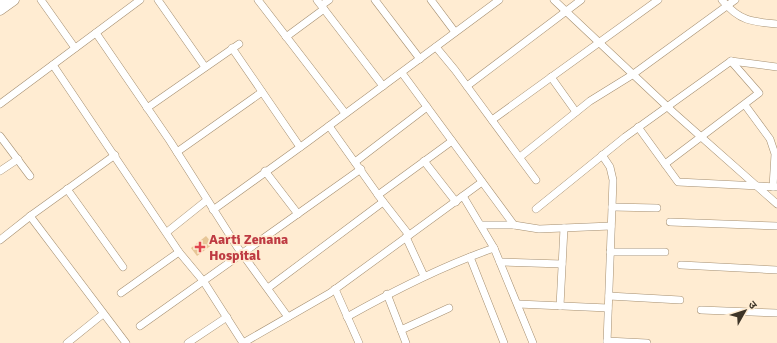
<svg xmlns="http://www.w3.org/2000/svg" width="777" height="343" viewBox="0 0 777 343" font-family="Signika,'Noto Sans Devanagari',sans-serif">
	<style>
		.building { fill: #e7c697 }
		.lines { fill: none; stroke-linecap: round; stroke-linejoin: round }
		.street-casing { stroke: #a58f71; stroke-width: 8 }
		.secondary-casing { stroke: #a58f71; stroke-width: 11 }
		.street { stroke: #fff; stroke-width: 7 }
		.secondary { stroke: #fff; stroke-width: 10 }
		.health-dot { fill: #e0444e; stroke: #ffecd2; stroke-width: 1.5 }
		.labels { text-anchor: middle; stroke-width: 3.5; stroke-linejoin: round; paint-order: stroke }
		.health-label { font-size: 14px; font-weight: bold; fill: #be3a42; stroke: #ffecd2; text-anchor: start }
	</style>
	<rect width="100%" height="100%" fill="#ffecd2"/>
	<path class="building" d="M206 236 213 244 197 256 191 248Z"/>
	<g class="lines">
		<g class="street-casing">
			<g id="street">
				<path d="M41 0 75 48"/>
				<path d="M158 0 205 67"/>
				<path d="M258 0 345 113"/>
				<path d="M317 0 383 86"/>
				<path d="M375 0 420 59"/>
				<path d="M431 0 455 32"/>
				<path d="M554 0 673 112 777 204"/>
				<path d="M722 0C739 21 752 22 777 24"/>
				<path d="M322 5 329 0"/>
				<path d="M96 33 170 141 238 248 288 317"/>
				<path d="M286 37 324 9"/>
				<path d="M436 47 455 70 536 180"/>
				<path d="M232 48 300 147"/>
				<path d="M53 65 179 252 204 282 243 343"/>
				<path d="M402 73 514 225 539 229 611 226"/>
				<path d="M551 77 576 112"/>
				<path d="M467 86 581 0"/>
				<path d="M0 104 140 0"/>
				<path d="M745 105 770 139 775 154 773 187"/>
				<path d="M147 108 239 44"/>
				<path d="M492 120 658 0"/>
				<path d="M329 126 381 199 409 235"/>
				<path d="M638 127 678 182 777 187"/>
				<path d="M0 136 30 176"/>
				<path d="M177 152 262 92"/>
				<path d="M602 155 610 167 613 180 607 343"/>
				<path d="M520 157 590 101 632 75 735 0"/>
				<path d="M424 161 456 202"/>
				<path d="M355 162 427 107"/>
				<path d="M665 164 759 93 731 61"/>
				<path d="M0 171 18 159"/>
				<path d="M265 171 298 214"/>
				<path d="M67 189 123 267"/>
				<path d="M378 195 452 141"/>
				<path d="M463 196 494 248 533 343"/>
				<path d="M612 207 657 208"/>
				<path d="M536 209 625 137 731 61 777 67"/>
				<path d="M213 210 306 143 499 0"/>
				<path d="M30 216 126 343"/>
				<path d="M670 222 777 226"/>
				<path d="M482 225H514"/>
				<path d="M167 232 207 200"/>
				<path d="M406 237 424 276"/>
				<path d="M0 240 33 214 115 155"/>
				<path d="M610 252H665"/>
				<path d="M470 257 504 343"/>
				<path d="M500 262 562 264"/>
				<path d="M681 265 777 270"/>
				<path d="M268 288 383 202"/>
				<path d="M335 289 359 343"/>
				<path d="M121 293 179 252"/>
				<path d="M387 294 401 330 449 308"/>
				<path d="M609 296 680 300"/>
				<path d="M518 304 608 308"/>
				<path d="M560 306 564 228"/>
				<path d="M701 310 777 313"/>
				<path d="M347 317C395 290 442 266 494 248"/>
				<path d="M140 326 361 169"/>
				<path d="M401 330 406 343"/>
				<path d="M607 341 647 343"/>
				<path d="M67 343 103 314"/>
				<path d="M188 343 227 317"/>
				<path d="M243 343 330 293 482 182"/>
			</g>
		</g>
		<g class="secondary-casing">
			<g id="secondary">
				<path d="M0 0H1"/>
				<path d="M0 10 14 0"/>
			</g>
		</g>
		<use href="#street" class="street"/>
		<use href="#secondary" class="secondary"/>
	</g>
	<path class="health-dot" d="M198 241h4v4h4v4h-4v4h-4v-4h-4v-4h4z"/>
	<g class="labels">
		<g class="health-label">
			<text x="209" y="244">Aarti Zenana<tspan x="209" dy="16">Hospital</tspan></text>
		</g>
	</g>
	<g transform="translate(745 311) rotate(51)" stroke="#ffecd2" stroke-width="3" paint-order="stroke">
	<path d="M0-3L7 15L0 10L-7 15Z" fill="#3e3528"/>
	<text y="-6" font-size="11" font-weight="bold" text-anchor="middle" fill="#3e3528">उ</text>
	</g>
</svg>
